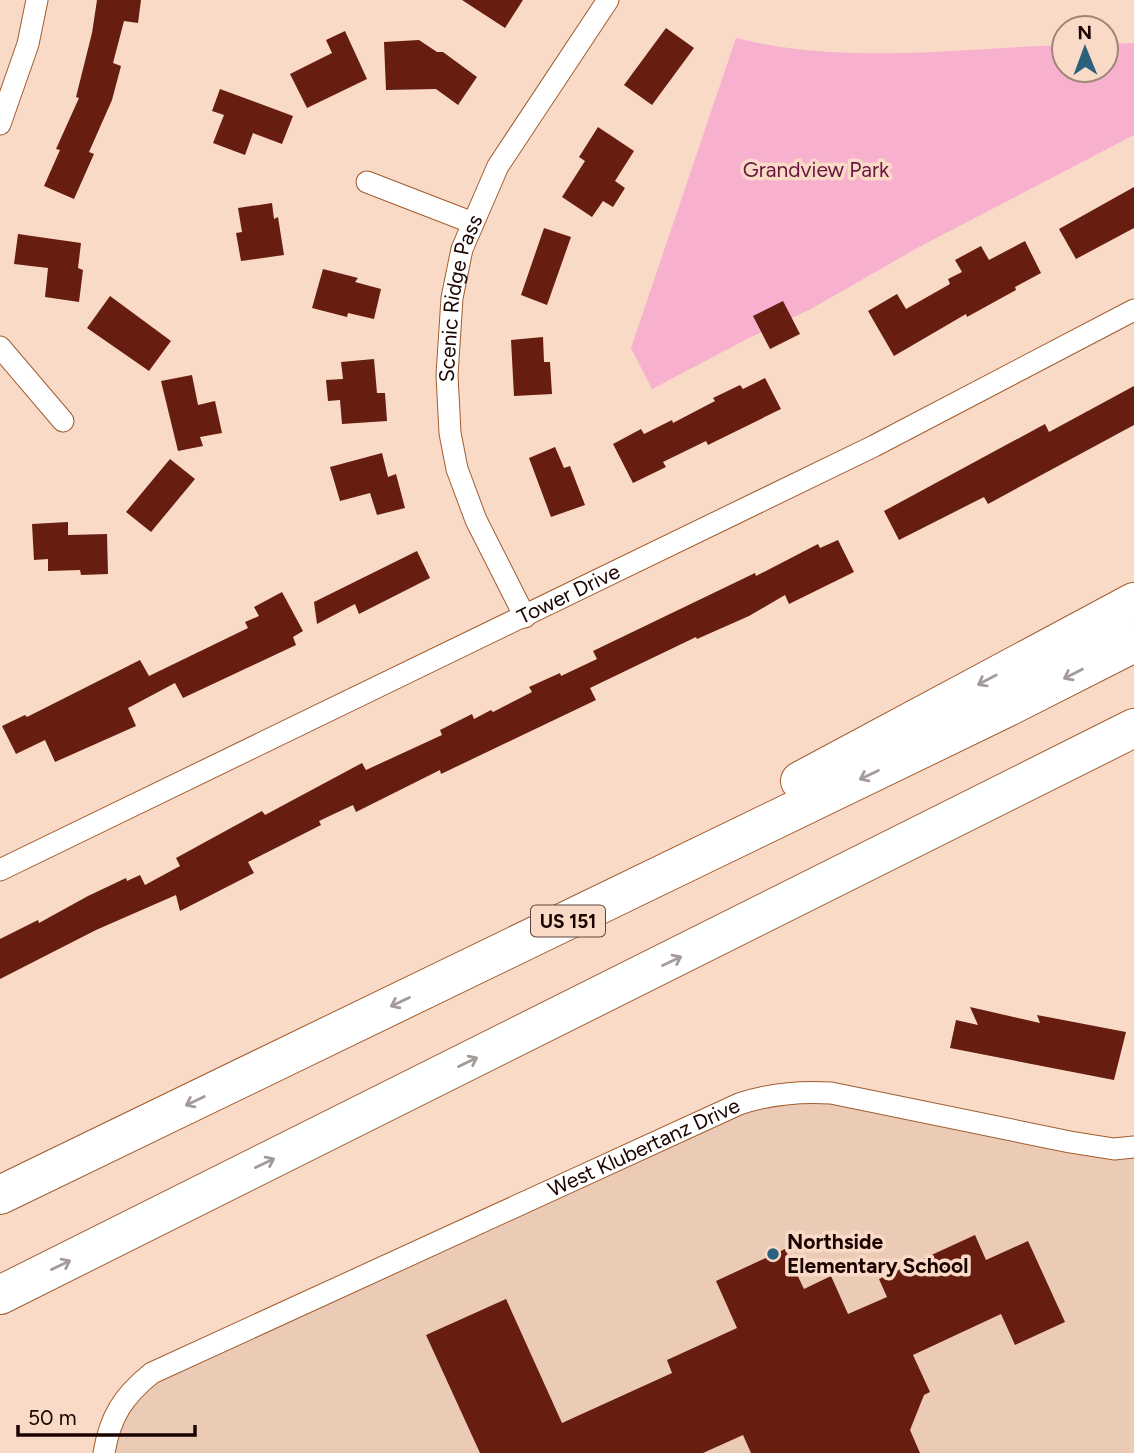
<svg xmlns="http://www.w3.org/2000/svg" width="1134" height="1453" viewBox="0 0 1134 1453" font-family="Figtree,sans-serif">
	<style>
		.built { fill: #ebcbb6 }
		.green { fill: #f7b0cd }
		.building { fill: #671d0f }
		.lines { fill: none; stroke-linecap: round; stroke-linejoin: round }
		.minor-casing { stroke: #a15d2e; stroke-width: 23 }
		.motorway-casing { stroke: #a15d2e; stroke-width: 40 }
		.minor { stroke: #fff; stroke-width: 21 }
		.motorway { stroke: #fff; stroke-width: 38 }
		.oneway { stroke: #a49a99 }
		.poi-dot { fill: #2b617c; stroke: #f9dac7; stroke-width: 2.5 }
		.labels { text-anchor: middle; stroke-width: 7; stroke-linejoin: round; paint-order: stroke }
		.shield { fill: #f9dac7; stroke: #5e443c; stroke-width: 2 }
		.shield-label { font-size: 19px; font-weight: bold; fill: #1b0300 }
		.park-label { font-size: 21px; fill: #691541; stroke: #f9dac7 }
		.street-label { font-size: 21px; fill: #1b0300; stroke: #f9dac7 }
		.poi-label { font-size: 21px; font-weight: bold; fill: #1b0300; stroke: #f9dac7; text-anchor: start }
	</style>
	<rect width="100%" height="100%" fill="#f9dac7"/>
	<path class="built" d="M807 1091 1134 1147V1453H104L136 1386 739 1104Z"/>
	<path class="green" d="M736 38C842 65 955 49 1064 45V70H1106V44L1134 43V135L919 247 811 309 747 339 652 389 631 348Z"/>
	<g class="building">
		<path d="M97 0H141L138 23 124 21 113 63 121 66 112 100 89 152 94 154 74 199 44 186 60 150 56 149 79 98 76 97 92 33Z"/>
		<path d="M462 0H523L505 28Z"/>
		<path d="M666 28 694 48 652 105 624 85Z"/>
		<path d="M345 31 367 79 307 108 290 74 332 53 326 40Z"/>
		<path d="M419 40 437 52H443L477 77 458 105 436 89 386 90 384 42Z"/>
		<path d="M220 89 293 116 282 144 253 133 245 155 213 143 224 115 212 111Z"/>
		<path d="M598 127 634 151 615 181 625 188 613 207 603 201 592 217 562 197 585 161 579 157Z"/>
		<path d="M1134 187V228L1076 259 1059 229Z"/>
		<path d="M272 203 274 219 278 217 284 255 241 261 236 233 242 232 238 208Z"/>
		<path d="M544 228 571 237 547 305 521 295Z"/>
		<path d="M18 234 81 243 78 268 83 270 79 302 45 297 48 268 14 264Z"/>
		<path d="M1025 241 1041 273 1015 287 1016 290 967 317 966 314 894 356 868 311 897 294 906 309 950 284 948 279 962 272 955 260 981 246 989 260Z"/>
		<path d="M323 269 358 278 355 282 381 289 374 319 348 313 347 317 312 308Z"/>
		<path d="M110 296 171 341 149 371 87 328Z"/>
		<path d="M783 301 800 334 770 349 753 316Z"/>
		<path d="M543 337 544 362H550L552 394 514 396 511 340Z"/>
		<path d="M374 359 377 393H385L387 421 342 424 340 400 328 401 326 380 343 379 341 362Z"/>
		<path d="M192 375 198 405 215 401 222 433 200 437 203 446 178 451 161 381Z"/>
		<path d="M765 378 781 409 708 445 706 441 663 462 666 467 633 483 613 444 641 429 644 434 672 420 673 423 715 401 713 398 740 385 743 389Z"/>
		<path d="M1134 386V425L988 504 984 497 899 540 884 511 1045 424 1049 432Z"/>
		<path d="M555 447 564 468 570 466 585 505 551 517 529 458Z"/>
		<path d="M382 453 388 477 396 474 405 508 377 515 370 493 340 501 330 467Z"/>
		<path d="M170 459 195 479 151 532 126 512Z"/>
		<path d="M68 522V535L107 534 108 574 81 575 80 570 48 571V559L34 560 32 524Z"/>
		<path d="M838 540 854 572 789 604 785 595 749 616 697 639 696 637 590 688 596 700 441 774 440 770 356 812 353 805 319 821 321 825 248 862 254 873 180 911 176 895 96 930 0 979V939L38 920 39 923 88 896 126 878 127 881 140 875 145 885 180 866 176 858 262 811 265 815 362 763 366 770 442 735 440 730 472 714 474 719 491 710 493 712 532 692 529 687 560 673 561 676 597 659 593 651 755 573 756 576 818 544 820 548Z"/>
		<path d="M417 551 430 578 359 614 355 604 317 624 314 602Z"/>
		<path d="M282 592 303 631 293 637 296 645 183 698 175 683 128 708 136 726 55 762 45 740 16 754 2 726 25 715 27 717 140 660 149 676 248 628 245 622 259 616 254 607Z"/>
		<path d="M970 1007 1040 1023 1037 1015 1126 1032 1114 1080 950 1048 956 1020 978 1025Z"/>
		<path d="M975 1235 986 1260 1028 1241 1065 1322 1015 1345 1001 1314 913 1355 930 1392 924 1395 910 1430 920 1453H751L743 1435 703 1453H480L426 1335 506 1299 562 1423 672 1373 667 1360 737 1328 716 1281 785 1249 804 1289 831 1276 848 1314 887 1297 879 1279Z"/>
	</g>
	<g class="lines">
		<g class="minor-casing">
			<g id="minor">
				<path d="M0 124 28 44 37 0"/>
				<path d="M367 182 473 223"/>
				<path d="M0 347 63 421"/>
				<path id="s1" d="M525 617 476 520 457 469 450 433 447 375 452 298 462 249 498 166 608 0"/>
				<path id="s2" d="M0 870 874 446 1134 310"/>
				<path id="s3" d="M104 1453C110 1417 123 1396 152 1373L739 1104C769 1094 799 1091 831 1093L1070 1142 1114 1149 1134 1147"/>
			</g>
		</g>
		<g class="motorway-casing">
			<g id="motorway">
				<path d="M800 781 1134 602"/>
				<path d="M0 1195 1006 708 1134 643"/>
				<path d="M0 1295 1134 728"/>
			</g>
		</g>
		<use href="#minor" class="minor"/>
		<use href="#motorway" class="motorway"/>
	</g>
	<defs><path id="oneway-shaft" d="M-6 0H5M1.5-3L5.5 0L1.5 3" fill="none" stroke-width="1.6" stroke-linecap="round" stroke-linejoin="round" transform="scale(1.75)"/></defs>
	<g class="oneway">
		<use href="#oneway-shaft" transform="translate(1073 674) rotate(153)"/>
		<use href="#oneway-shaft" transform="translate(987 680) rotate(152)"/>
		<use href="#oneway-shaft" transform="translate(869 775) rotate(154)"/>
		<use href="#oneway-shaft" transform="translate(672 961) rotate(-26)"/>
		<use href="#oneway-shaft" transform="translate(400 1002) rotate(154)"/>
		<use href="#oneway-shaft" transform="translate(468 1062) rotate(-26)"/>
		<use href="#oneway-shaft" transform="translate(195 1101) rotate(154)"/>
		<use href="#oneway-shaft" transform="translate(265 1163) rotate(-26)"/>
		<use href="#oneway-shaft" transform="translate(61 1265) rotate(-26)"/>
	</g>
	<circle class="poi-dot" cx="773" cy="1254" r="7"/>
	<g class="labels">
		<rect class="shield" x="531" y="905.5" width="74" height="31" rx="5"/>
		<g class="shield-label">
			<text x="568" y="928">US 151</text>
		</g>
		<g class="park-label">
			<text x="816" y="177">Grandview Park</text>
		</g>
		<g class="street-label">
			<text dy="7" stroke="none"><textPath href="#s1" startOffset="336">Scenic Ridge Pass</textPath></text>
			<text dy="7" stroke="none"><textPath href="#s2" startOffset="632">Tower Drive</textPath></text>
			<text dy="7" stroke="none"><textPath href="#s3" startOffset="637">West Klubertanz Drive</textPath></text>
		</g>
		<g class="poi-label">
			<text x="787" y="1249">Northside<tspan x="787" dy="24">Elementary School</tspan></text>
		</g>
	</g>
	<g transform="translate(1085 49) rotate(359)"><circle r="33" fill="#f9dac7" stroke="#a08477" stroke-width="2"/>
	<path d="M0-5L12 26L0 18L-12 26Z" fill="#2b617c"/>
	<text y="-10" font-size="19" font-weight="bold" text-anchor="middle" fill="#1b0300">N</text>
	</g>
	<path d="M18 1425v10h177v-10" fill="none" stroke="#1b0300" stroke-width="3.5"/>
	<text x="28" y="1425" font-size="21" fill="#1b0300" stroke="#f9dac7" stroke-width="5" paint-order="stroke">50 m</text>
</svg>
